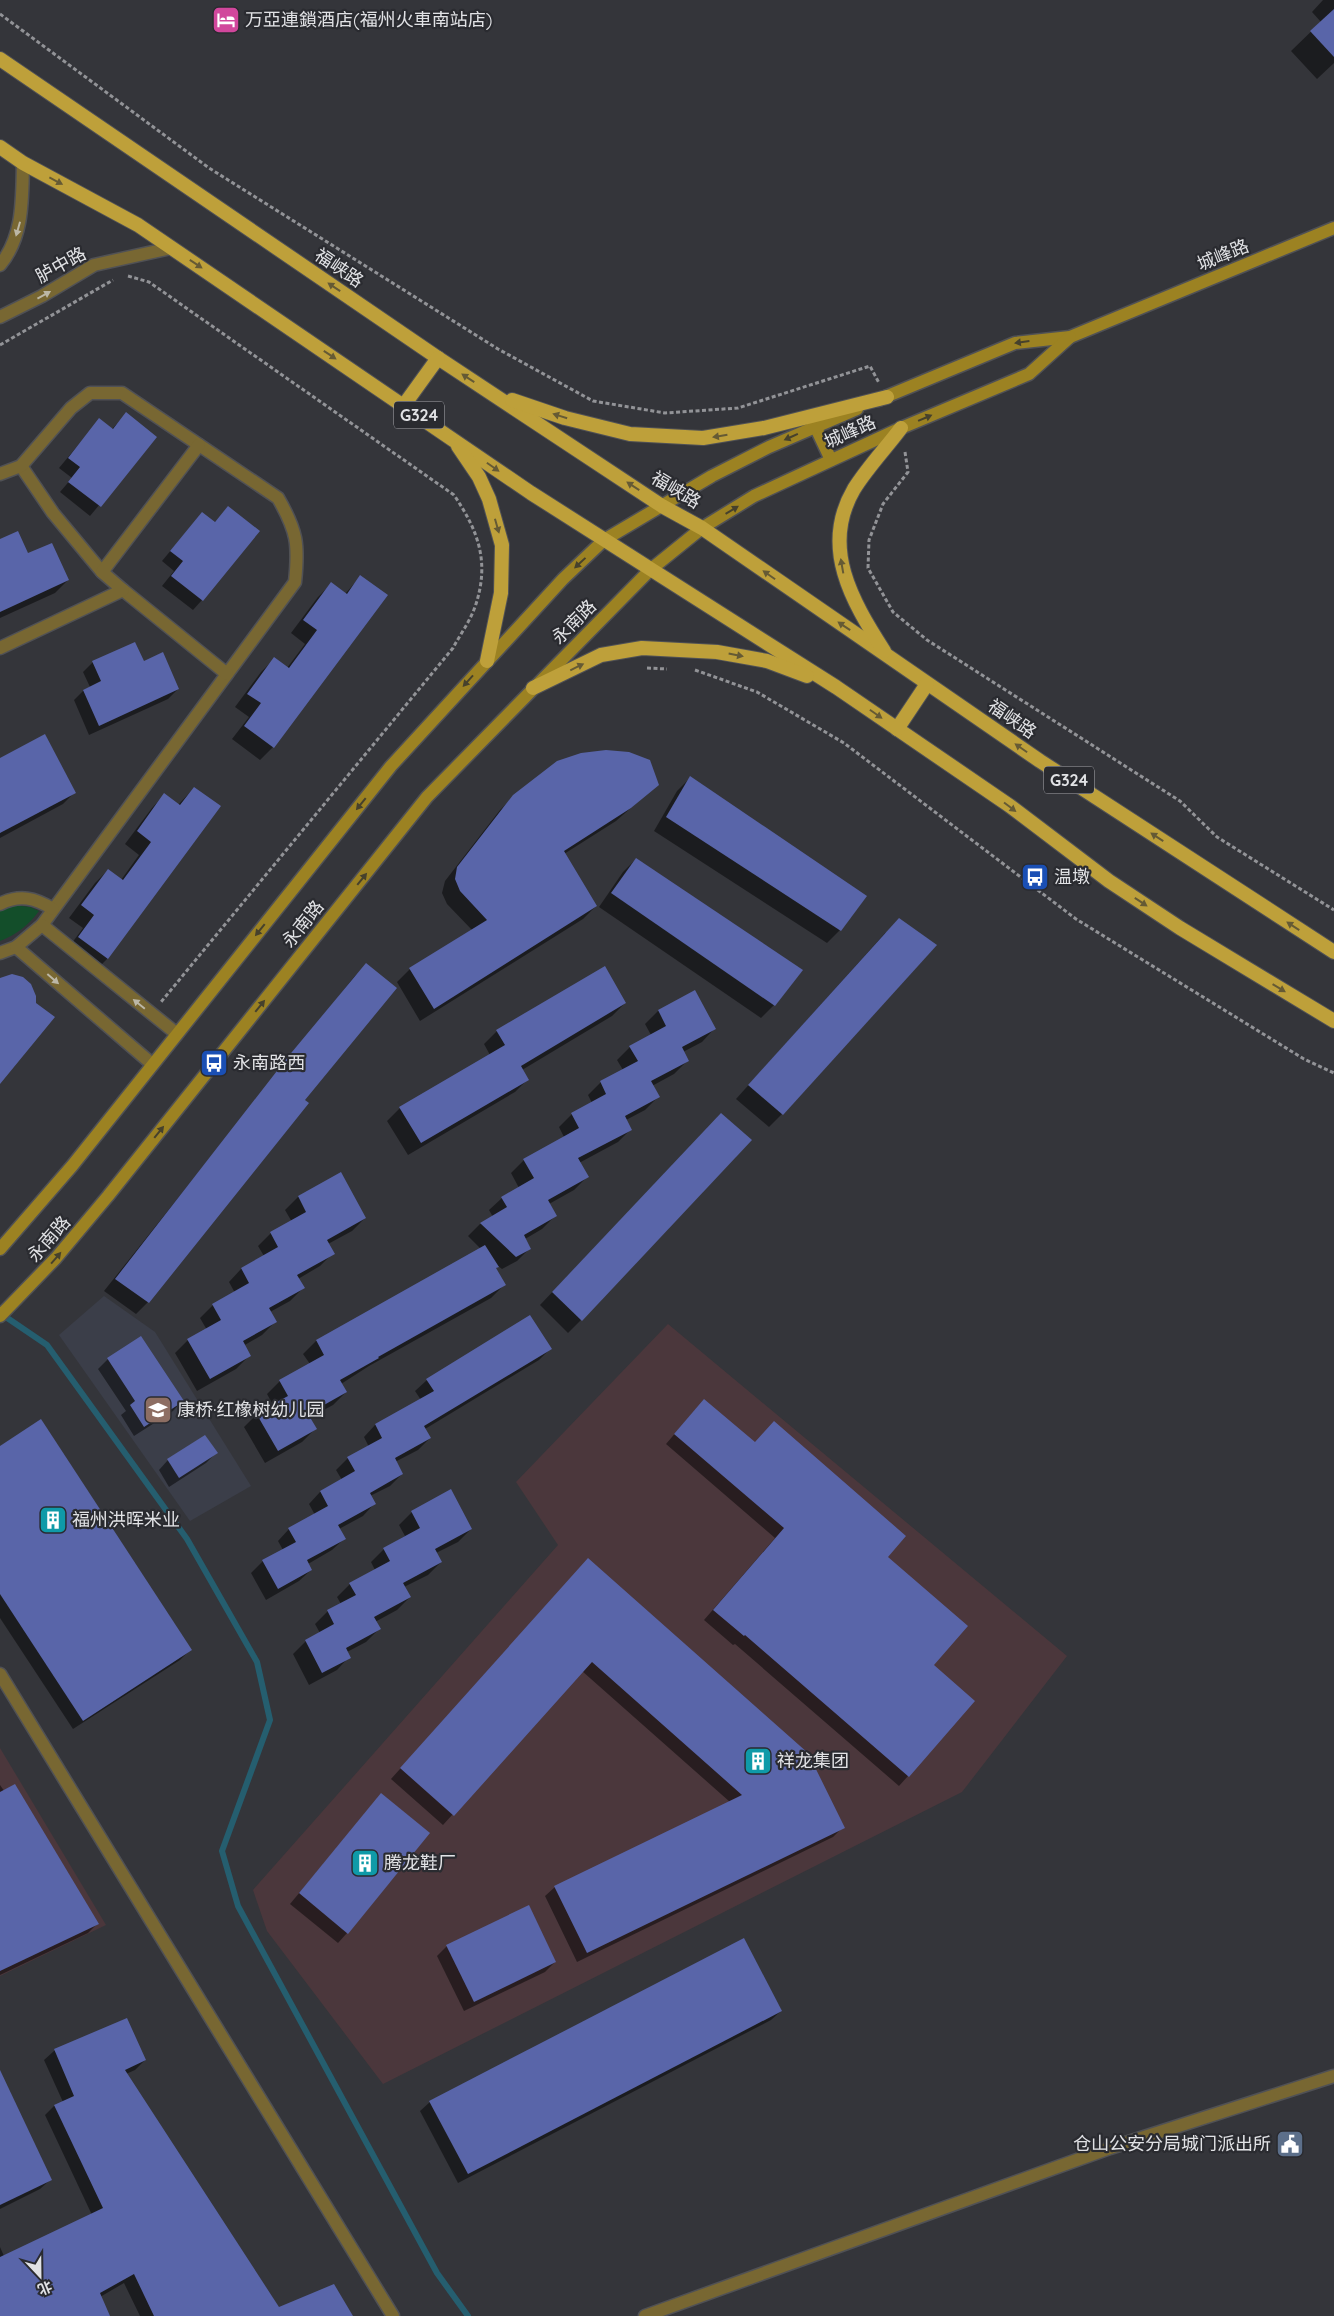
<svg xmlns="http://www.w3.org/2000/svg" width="1334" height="2316" viewBox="0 0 1334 2316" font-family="Quicksand,'Noto Sans SC',sans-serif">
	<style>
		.built { fill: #3b3e49 }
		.industrial { fill: #4b373c }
		.green { fill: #134e2a }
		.shadow { fill: #0007 }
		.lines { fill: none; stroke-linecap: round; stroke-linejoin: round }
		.stream { stroke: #255e6f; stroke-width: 6 }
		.building { fill: #5965a9 }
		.minor-casing { stroke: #505155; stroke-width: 15 }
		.tertiary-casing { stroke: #505155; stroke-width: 15 }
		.secondary-casing { stroke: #505155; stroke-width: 15 }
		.trunk-casing { stroke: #505155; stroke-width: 16 }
		.path { stroke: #929397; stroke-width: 3; stroke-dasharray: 4 2.5; stroke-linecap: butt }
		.minor { stroke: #786732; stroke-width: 12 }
		.tertiary { stroke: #786732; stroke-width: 12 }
		.secondary { stroke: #9c8222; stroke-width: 12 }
		.trunk { stroke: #bea03a; stroke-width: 14 }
		.oneway { fill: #655a34 }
		.oneway2 { fill: #bcb7a6 }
		.oneway3 { fill: #46412c }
		.labels { text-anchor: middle; stroke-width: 4.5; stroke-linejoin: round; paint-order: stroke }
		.shield { fill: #2a2b30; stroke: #aaabaf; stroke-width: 1 }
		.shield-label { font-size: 16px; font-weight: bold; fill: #e1e2e5 }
		.poi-label { font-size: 18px; fill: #e1e2e5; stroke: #2a2b30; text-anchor: start }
		.street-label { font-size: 18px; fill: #e1e2e5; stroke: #2a2b30 }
	</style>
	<rect width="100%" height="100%" fill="#34353a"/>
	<path class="built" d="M104 1296 155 1332 251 1486 190 1521 59 1335Z"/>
	<g class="industrial">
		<path d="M668 1324 1067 1656 962 1792 383 2084 267 1931 253 1890 558 1545 516 1482Z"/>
		<path d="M0 1748 106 1925 0 1976Z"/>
	</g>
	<path class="green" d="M13 905 30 907 39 911C29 925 16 935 0 941V911Z"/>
	<g class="shadow">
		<path d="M1323 0H1334V63L1317 79 1291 51 1321 22 1312 12Z"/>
		<path d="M126 414 156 437 90 516 60 492 72 478 59 468 99 420 112 429Z"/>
		<path d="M229 507 202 600 193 610 162 586 174 571 162 561 202 513 214 523Z"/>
		<path d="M0 540 27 555 68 580 55 593 0 618Z"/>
		<path d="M360 577 273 747 260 760 232 739 249 717 235 707 261 672 274 659 287 668 305 644 291 633 318 597 331 584 345 594Z"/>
		<path d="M93 662 144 663 178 689 168 699 89 735 74 700 83 691 90 687 83 672Z"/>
		<path d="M0 760 75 792 63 804 0 838Z"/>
		<path d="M690 778 840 930 827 943 654 831 677 791Z"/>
		<path d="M657 785 616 821 564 854 596 906 583 919 420 1021 397 982 410 969 472 930 447 904 442 893 445 881 500 810 514 796Z"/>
		<path d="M194 788 219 807 107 959 94 972 66 951 83 928 69 918 95 883 108 870 121 880 139 855 125 844 152 808 164 795 178 805Z"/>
		<path d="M636 859 774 1005 761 1018 599 907 623 872Z"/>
		<path d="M886 932 782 1114 769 1127 736 1099Z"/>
		<path d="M366 965 304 1100 307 1103 148 1302 136 1314 104 1291 354 977Z"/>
		<path d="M694 992 714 1029 702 1042 683 1052 687 1061 674 1074 652 1086 658 1097 645 1110 626 1120 631 1129 618 1142 579 1163 587 1177 574 1190 549 1204 555 1216 542 1229 525 1239 530 1248 517 1261 502 1269 498 1266 495 1269 504 1285 491 1298 369 1366 341 1384 346 1392 333 1405 309 1418 315 1429 302 1442 265 1463 244 1427 257 1414 273 1405 267 1394 280 1381 310 1364 303 1354 316 1341 481 1249 468 1236 480 1224 493 1217 489 1210 502 1198 519 1188 511 1173 524 1160 564 1137 559 1127 572 1114 592 1103 588 1095 601 1082 623 1070 617 1060 630 1047 651 1035 645 1024 658 1011Z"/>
		<path d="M625 1003 612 1016 522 1070 528 1079 515 1092 408 1155 387 1121 400 1108 490 1055 484 1044 497 1031Z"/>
		<path d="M708 1128 581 1320 568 1333 540 1305Z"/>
		<path d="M340 1174 365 1218 352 1231 328 1244 333 1253 320 1266 298 1279 303 1288 290 1301 270 1312 275 1322 262 1335 243 1346 249 1356 236 1369 197 1391 175 1353 188 1340 207 1330 200 1318 213 1305 235 1293 229 1282 241 1269 264 1256 258 1246 271 1233 292 1222 285 1210 298 1197Z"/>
		<path d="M141 1338 182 1401 173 1411 134 1436 121 1415 126 1411 98 1369 108 1359Z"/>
		<path d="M550 1349 539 1360 425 1429 430 1438 418 1450 395 1462 402 1474 390 1486 370 1496 374 1504 363 1516 339 1529 344 1539 332 1550 308 1564 311 1570 299 1581 266 1600 251 1573 263 1561 283 1550 278 1541 289 1529 315 1515 309 1504 320 1492 342 1480 336 1470 348 1458 369 1447 364 1437 375 1425 421 1400 415 1391 427 1380Z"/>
		<path d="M695 1410 886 1557 932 1666 908 1776 899 1786 735 1644 733 1645 704 1620 775 1538 666 1444Z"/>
		<path d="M0 1447 190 1650 180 1660 73 1729 0 1618Z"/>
		<path d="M216 1453 206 1463 169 1487 159 1470 168 1460Z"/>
		<path d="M412 1512 471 1529 458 1542 436 1553 441 1562 428 1575 404 1587 410 1597 397 1610 375 1622 379 1629 366 1642 347 1652 349 1657 337 1670 309 1685 293 1654 306 1641 320 1633 315 1624 328 1611 341 1604 337 1597 350 1584 375 1570 371 1562 384 1549 405 1536 399 1525Z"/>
		<path d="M588 1559 843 1827 833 1837 577 1962 545 1896 555 1887 730 1802 582 1671 443 1825 391 1779Z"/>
		<path d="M0 1785 97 1924 88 1933 0 1975Z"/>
		<path d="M381 1795 347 1933 338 1943 290 1904Z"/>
		<path d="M447 1946 555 1962 545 1972 464 2011 437 1956Z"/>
		<path d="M781 2011 771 2020 458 2183 420 2111 430 2102Z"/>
		<path d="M126 2019 145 2060 135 2070 126 2074 279 2308 352 2316H140L124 2283 100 2297 109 2316H0V2247L4 2256 92 2215 45 2115 54 2106 63 2102 44 2060 54 2051Z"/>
		<path d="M0 2073 50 2180 40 2189 0 2209Z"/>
	</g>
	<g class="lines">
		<path class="stream" d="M0 1313 47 1345 187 1539 257 1662 270 1720 222 1851 238 1906 437 2273 468 2316"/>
	</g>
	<g class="building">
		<path d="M1334 9V57L1310 31Z"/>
		<path d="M126 412 157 437 101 507 68 482 80 467 68 458 99 418 113 429Z"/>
		<path d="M228 506 260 531 203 601 171 576 183 561 170 551 202 512 215 522Z"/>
		<path d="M18 531 28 553 52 543 69 580 0 612V539Z"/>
		<path d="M360 575 388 595 274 748 244 726 261 703 247 694 274 657 289 668 317 630 303 620 331 582 347 594Z"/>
		<path d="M135 642 144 661 163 652 179 689 99 726 83 690 101 681 92 661Z"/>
		<path d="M45 734 76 793 0 833V758Z"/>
		<path d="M606 750 629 752 650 760 659 785 631 808 564 851 597 906 434 1009 409 968 487 920 460 891 455 879 457 867 513 795 557 761 581 753Z"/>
		<path d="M690 776 867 896 841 931 666 817Z"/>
		<path d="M194 787 221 806 108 959 78 937 94 915 81 905 108 869 123 880 151 842 137 831 164 793 180 805Z"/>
		<path d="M636 858 803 970 775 1006 611 893Z"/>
		<path d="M899 918 937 945 783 1115 748 1085Z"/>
		<path d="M366 963 397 988 305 1100 309 1103 149 1303 115 1279 287 1058Z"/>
		<path d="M605 966 626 1003 521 1066 529 1080 421 1143 399 1107 505 1045 496 1030Z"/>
		<path d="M12 974 23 977 31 984 36 996V1003L55 1017 0 1084V978Z"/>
		<path d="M695 990 716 1029 682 1047 689 1061 651 1081 660 1097 625 1116 632 1130 578 1158 589 1177 548 1200 557 1216 524 1235 531 1249 516 1257 480 1223 507 1207 501 1197 534 1178 523 1159 579 1128 571 1113 606 1094 600 1081 638 1061 629 1046 666 1026 658 1010Z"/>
		<path d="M721 1113 752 1140 582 1321 552 1292Z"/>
		<path d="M341 1172 366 1218 327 1240 335 1254 297 1275 305 1288 269 1308 277 1322 243 1341 251 1356 210 1379 187 1339 221 1320 212 1304 249 1283 241 1268 278 1247 270 1232 306 1212 298 1196Z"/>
		<path d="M485 1245 499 1267 496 1268 506 1285 378 1357 379 1358 340 1380 347 1392 308 1414 317 1429 278 1451 256 1413 288 1396 279 1380 324 1355 316 1340Z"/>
		<path d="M530 1315 552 1349 424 1426 431 1438 395 1458 403 1474 370 1493 376 1504 338 1525 346 1539 307 1560 312 1570 278 1589 262 1560 296 1542 288 1528 328 1506 320 1491 355 1471 347 1457 382 1438 375 1424 434 1391 426 1379Z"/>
		<path d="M141 1336 184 1401 144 1427 130 1405 135 1401 107 1358Z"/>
		<path d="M704 1399 755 1442 774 1421 906 1536 888 1557 968 1626 934 1665 975 1701 909 1777 745 1635 744 1636 713 1610 784 1528 674 1434Z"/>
		<path d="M41 1419 192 1650 83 1721 0 1594V1446Z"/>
		<path d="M205 1435 218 1453 179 1478 167 1459Z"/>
		<path d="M451 1489 472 1529 435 1549 442 1562 403 1583 411 1597 374 1617 381 1629 346 1648 351 1658 322 1673 305 1640 334 1624 327 1610 356 1595 349 1583 390 1561 383 1548 420 1528 411 1511Z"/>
		<path d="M588 1558 808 1753 845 1828 587 1953 554 1886 742 1795 592 1662 454 1816 400 1768Z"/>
		<path d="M15 1784 99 1924 0 1971V1792Z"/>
		<path d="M381 1793 430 1833 348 1934 299 1893Z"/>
		<path d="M529 1905 556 1962 474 2002 446 1945Z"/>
		<path d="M744 1938 782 2011 468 2174 429 2101Z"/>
		<path d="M127 2018 146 2060 125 2070 279 2307 334 2284 353 2316H154L134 2274 100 2293 110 2316H0V2257L103 2208 54 2105 74 2096 54 2049Z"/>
		<path d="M0 2070 52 2180 0 2205Z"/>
	</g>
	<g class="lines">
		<g class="minor-casing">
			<g id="minor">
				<path d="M21 466 53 513 102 572"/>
				<path d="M0 474 21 466 71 408 90 393H122L278 498C297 531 299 544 295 582L42 925 16 947 0 953"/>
				<path d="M123 590 227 674"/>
				<path d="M0 648 123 590 102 572 199 445"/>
				<path d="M0 904C20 894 35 898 53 909"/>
				<path d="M42 925 177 1034"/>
				<path d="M16 947 152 1064"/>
				<path d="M0 1674 393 2316"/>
				<path d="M645 2316 1110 2148 1334 2076"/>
			</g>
		</g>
		<g class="tertiary-casing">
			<g id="tertiary">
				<path d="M0 265C24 236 22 199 23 163"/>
				<path d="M0 317 42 296 94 265 171 248"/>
			</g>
		</g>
		<g class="secondary-casing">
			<g id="secondary">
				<path d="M878 400 1015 343 1070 337 1334 228"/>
				<path d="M815 426 831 460"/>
				<path d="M0 1249 72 1166 391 766 563 579 604 540 712 476 769 447 857 409"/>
				<path d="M0 1316 56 1258 108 1196 427 797 650 570 702 528 754 496 901 428 1029 374 1070 337"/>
			</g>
		</g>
		<g class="trunk-casing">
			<g id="trunk">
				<path d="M0 59 438 358 662 506 702 528 1040 761 1334 952"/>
				<path d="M0 147 23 163 138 225 531 493 836 687 1010 806 1109 881 1180 928 1334 1021"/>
				<path d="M512 400 565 418 630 434 703 438 764 428 887 397"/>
				<path d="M404 405 438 358"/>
				<path d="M458 446 479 477 489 499 502 545 501 593 487 661"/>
				<path d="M884 651C852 601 820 547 854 489 867 468 886 448 901 428"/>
				<path d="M533 688 601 655 642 648 717 652 767 661 807 676"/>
				<path d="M897 729 927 684"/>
			</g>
		</g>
		<g class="path">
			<path d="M0 14 209 168 498 349 593 401 665 413 738 408 870 366 879 383"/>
			<path d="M128 276 149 282 454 495C479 532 490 563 475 607 470 621 460 635 453 648L161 1002"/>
			<path d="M0 345 113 280"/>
			<path d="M905 452 908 472 883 504 869 540 868 568 893 612 927 640 1180 801 1217 837 1334 910"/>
			<path d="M647 668 667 669"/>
			<path d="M695 670 757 692 844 743 1076 919 1304 1059 1334 1073"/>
		</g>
		<use href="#minor" class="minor"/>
		<use href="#tertiary" class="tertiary"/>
		<use href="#secondary" class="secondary"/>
		<use href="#trunk" class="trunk"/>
	</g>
	<defs><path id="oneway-solid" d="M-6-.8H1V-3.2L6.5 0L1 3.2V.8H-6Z" transform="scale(1.25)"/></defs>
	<g class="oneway">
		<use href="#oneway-solid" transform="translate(56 181) rotate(28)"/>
		<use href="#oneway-solid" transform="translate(196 264) rotate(34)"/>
		<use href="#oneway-solid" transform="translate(334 287) rotate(-146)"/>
		<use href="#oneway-solid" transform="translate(330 355) rotate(34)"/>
		<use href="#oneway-solid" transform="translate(468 378) rotate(-147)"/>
		<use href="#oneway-solid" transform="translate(560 416) rotate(-163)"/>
		<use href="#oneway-solid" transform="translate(720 436) rotate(171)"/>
		<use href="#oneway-solid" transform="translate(493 467) rotate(35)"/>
		<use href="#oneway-solid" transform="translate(633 486) rotate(-147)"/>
		<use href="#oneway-solid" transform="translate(497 526) rotate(74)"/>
		<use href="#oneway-solid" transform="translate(842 566) rotate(-100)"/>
		<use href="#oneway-solid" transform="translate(769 575) rotate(-145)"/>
		<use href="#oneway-solid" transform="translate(844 626) rotate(-146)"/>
		<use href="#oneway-solid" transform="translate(736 655) rotate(11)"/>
		<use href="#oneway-solid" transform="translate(577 667) rotate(-26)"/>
		<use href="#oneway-solid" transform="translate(876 714) rotate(35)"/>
		<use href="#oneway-solid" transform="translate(1021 748) rotate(-145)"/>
		<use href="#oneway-solid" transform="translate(1010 807) rotate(37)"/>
		<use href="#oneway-solid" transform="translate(1157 837) rotate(-147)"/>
		<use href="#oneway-solid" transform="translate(1141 902) rotate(34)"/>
		<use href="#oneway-solid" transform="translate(1293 926) rotate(-147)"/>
		<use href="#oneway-solid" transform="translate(1279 988) rotate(31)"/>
	</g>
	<g class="oneway2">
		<use href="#oneway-solid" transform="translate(18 229) rotate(106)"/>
		<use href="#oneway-solid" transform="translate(44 295) rotate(-29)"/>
		<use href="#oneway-solid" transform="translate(53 979) rotate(41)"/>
		<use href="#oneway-solid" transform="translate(139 1004) rotate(-141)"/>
	</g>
	<g class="oneway3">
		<use href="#oneway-solid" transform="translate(1022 342) rotate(172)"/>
		<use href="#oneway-solid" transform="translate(925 418) rotate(-23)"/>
		<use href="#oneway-solid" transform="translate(791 437) rotate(156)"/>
		<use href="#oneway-solid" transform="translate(732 510) rotate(-31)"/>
		<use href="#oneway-solid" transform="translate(580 563) rotate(137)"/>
		<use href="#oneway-solid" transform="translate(468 681) rotate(132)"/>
		<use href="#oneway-solid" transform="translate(361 804) rotate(129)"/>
		<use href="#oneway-solid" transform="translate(362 879) rotate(-51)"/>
		<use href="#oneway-solid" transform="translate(260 930) rotate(129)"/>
		<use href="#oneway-solid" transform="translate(260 1006) rotate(-51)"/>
		<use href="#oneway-solid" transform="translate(159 1132) rotate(-51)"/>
		<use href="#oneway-solid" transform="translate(56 1258) rotate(-49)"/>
	</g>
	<defs>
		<g id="hotel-square" transform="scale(1.4375)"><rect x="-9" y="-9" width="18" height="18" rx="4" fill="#d1479c" stroke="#2a2b30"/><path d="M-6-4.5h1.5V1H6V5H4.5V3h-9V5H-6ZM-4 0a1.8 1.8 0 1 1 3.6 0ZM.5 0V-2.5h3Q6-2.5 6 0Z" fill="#fff"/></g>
		<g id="bus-square" transform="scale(1.4375)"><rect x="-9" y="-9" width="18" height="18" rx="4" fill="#1a4fb4" stroke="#2a2b30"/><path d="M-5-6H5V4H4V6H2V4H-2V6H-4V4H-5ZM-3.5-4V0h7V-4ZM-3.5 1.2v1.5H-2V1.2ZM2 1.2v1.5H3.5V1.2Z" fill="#fff"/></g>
		<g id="school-square" transform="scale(1.4375)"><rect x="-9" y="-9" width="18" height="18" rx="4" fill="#8d6e63" stroke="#2a2b30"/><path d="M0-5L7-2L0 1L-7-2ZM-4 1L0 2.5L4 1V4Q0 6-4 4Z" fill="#fff"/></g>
		<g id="building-square" transform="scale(1.4375)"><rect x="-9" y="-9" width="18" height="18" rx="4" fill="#0f9aa8" stroke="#2a2b30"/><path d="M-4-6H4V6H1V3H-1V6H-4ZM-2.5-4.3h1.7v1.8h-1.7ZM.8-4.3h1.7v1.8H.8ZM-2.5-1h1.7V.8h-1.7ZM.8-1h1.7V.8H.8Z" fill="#fff"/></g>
		<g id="civic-square" transform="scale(1.4375)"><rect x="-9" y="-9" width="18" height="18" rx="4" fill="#5c6f8a" stroke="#2a2b30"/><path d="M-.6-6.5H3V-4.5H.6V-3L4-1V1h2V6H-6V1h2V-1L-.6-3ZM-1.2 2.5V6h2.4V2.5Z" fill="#fff"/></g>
	</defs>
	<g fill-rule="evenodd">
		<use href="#hotel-square" x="226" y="20"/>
		<use href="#bus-square" x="1035" y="877"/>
		<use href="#bus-square" x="214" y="1063"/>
		<use href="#school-square" x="158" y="1410"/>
		<use href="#building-square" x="53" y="1520"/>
		<use href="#building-square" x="758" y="1761"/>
		<use href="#building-square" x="365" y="1863"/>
		<use href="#civic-square" x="1290" y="2144"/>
	</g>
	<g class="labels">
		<g class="shield">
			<rect x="394" y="401.5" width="50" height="27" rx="4"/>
			<rect x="1044" y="766.5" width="50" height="27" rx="4"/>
		</g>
		<g class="shield-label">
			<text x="419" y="421">G324</text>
			<text x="1069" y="786">G324</text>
		</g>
		<g class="poi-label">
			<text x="245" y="26">万亞連鎖酒店(福州火車南站店)</text>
			<text x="1054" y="883">温墩</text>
			<text x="233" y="1069">永南路西</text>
			<text x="177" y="1416">康桥·红橡树幼儿园</text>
			<text x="72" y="1526">福州洪晖米业</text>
			<text x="777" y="1767">祥龙集团</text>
			<text x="384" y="1869">腾龙鞋厂</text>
			<text x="1271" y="2150" text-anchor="end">仓山公安分局城门派出所</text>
		</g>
		<g class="street-label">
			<text transform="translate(1223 255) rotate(-22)" y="6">城峰路</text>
			<text transform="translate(61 265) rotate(-29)" y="6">胪中路</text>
			<text transform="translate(339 268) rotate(34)" y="6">福峡路</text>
			<text transform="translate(850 432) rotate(-24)" y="6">城峰路</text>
			<text transform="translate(676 490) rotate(31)" y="6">福峡路</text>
			<text transform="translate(574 622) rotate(-45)" y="6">永南路</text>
			<text transform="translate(1012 719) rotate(35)" y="6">福峡路</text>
			<text transform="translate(303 924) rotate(-51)" y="6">永南路</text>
			<text transform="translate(49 1239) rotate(-49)" y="6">永南路</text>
		</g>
	</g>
	<g transform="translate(40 2276) rotate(158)" stroke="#2a2b30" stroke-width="4" paint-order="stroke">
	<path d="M0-4L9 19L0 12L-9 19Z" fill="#e1e2e5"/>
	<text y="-8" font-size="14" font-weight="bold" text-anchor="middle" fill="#e1e2e5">北</text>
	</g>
</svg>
